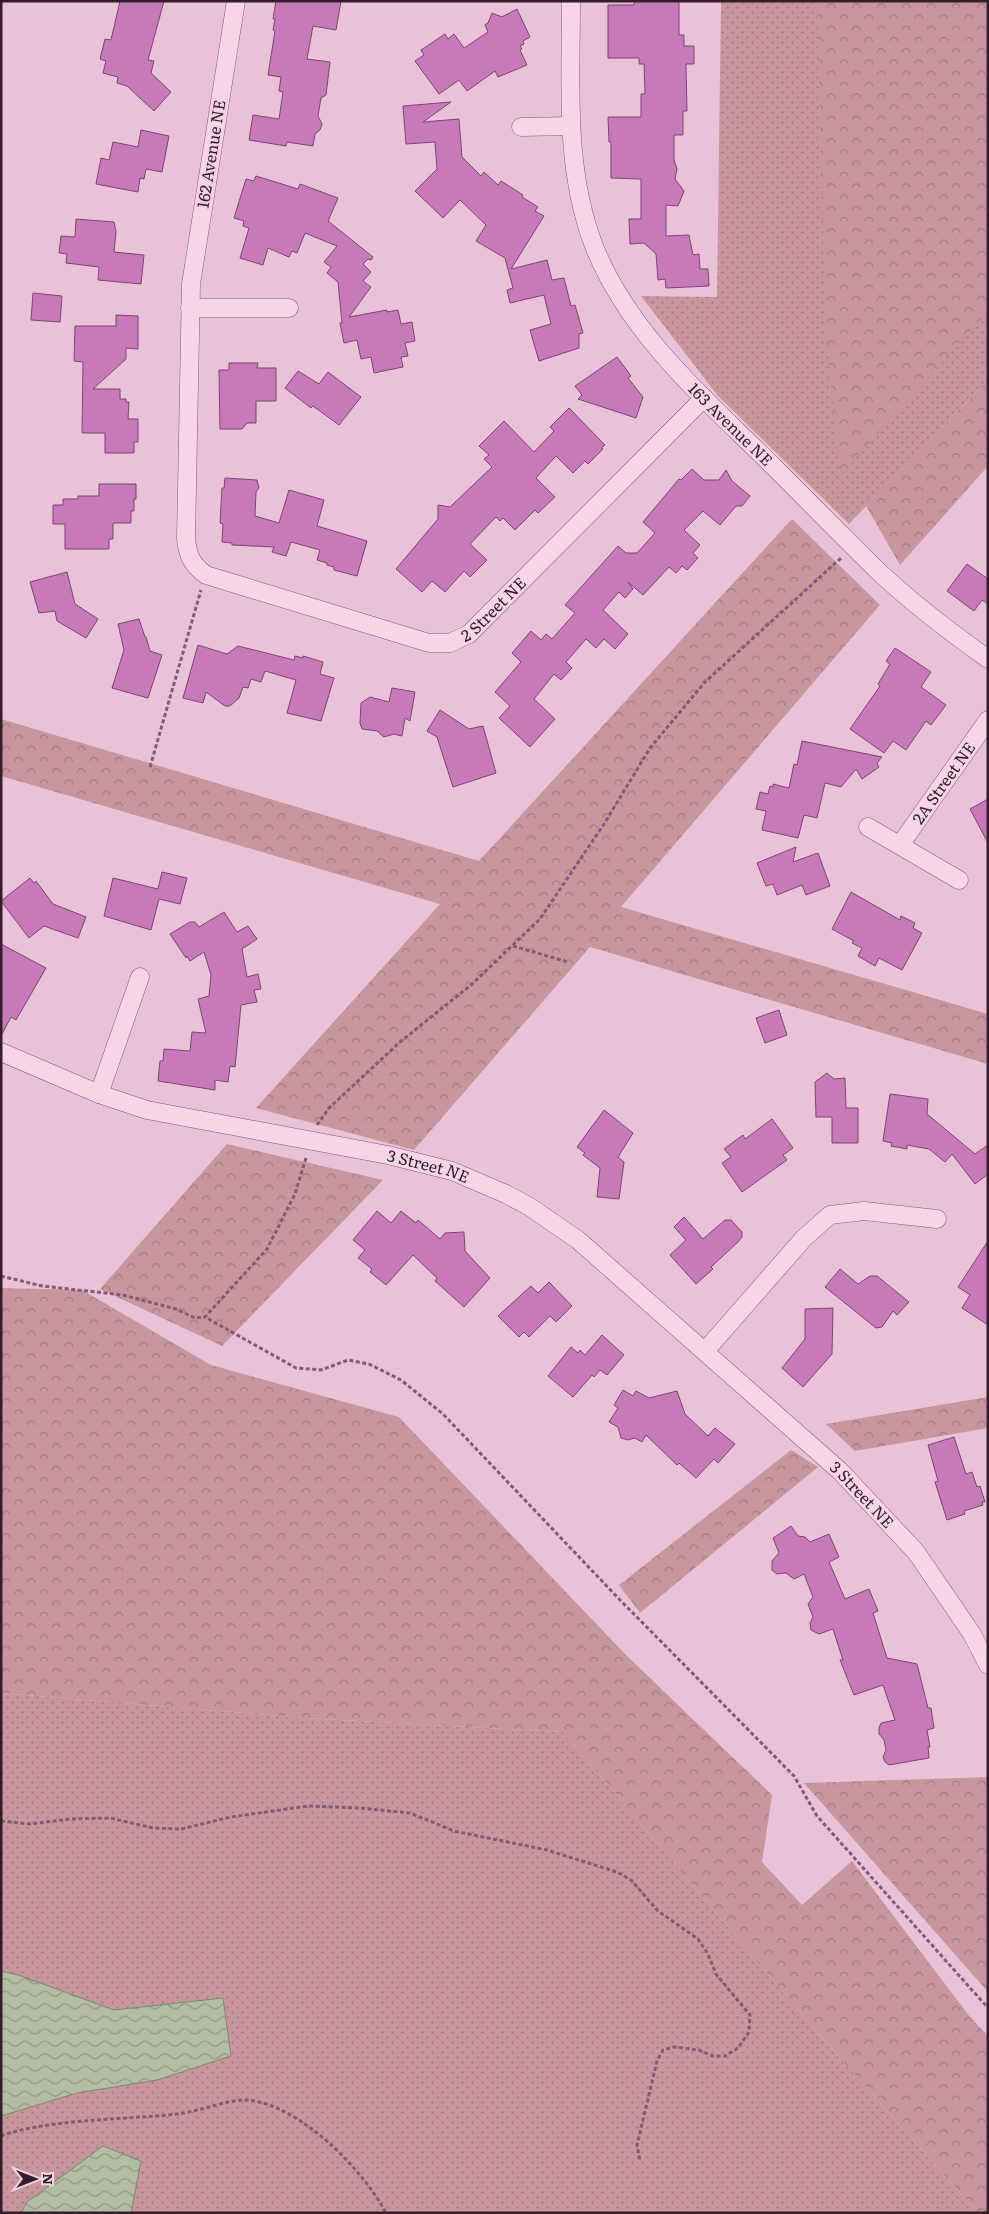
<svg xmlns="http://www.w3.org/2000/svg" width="989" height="2214" viewBox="0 0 989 2214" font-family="Literata,serif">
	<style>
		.grass { fill: url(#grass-dots) }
		.forest { fill: url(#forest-crowns) }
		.water { fill: url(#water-waves); stroke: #7b8b6c }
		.building { fill: #c67bb8; stroke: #804276 }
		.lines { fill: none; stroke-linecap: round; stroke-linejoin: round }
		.minor-casing { stroke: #835b77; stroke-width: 19 }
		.path { stroke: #835b77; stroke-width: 3; stroke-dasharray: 4 2.5; stroke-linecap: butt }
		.minor { stroke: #f6d5e6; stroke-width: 18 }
		.labels { text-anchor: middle; stroke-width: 4; stroke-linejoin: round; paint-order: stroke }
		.street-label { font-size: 16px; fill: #341e2e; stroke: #f2d1e3 }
	</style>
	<defs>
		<pattern id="grass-dots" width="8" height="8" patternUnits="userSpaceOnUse" patternTransform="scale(1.25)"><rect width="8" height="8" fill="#c8979d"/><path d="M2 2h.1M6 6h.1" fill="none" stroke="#a37b80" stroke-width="1.8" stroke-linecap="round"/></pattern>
		<pattern id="forest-crowns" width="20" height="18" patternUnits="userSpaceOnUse" patternTransform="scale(1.25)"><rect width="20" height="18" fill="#c8979d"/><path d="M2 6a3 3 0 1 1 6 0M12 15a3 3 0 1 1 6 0" fill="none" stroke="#a37b80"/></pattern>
		<pattern id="water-waves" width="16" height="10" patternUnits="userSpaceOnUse" patternTransform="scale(1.25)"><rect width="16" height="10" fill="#b2bda4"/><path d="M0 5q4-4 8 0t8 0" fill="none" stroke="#929986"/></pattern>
	</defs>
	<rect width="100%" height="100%" fill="#eac2d8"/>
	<g class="grass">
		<path d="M721 1H818L988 310V380L849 524 718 396 641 296 717 297Z"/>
		<path d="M1 1693 304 1718 563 1732 816 2031 978 2213H1Z"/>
	</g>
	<g class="forest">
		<path d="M817 1H988V311L840 476 825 324Z"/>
		<path d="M988 380V466L900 565 866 506Z"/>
		<path d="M792 519 880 605 621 907 988 1014V1064L590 947 414 1150 256 1108 440 904 1 776V719L479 861Z"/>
		<path d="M227 1144 383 1180 222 1346 100 1289Z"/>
		<path d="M1 1288 82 1290 211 1365 399 1417 626 1655 772 1795 762 1862 802 1905 852 1861 970 2017 988 2036V2213H978L816 2031 563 1732 304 1718 1 1693Z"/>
		<path d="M988 1397V1428L855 1451 826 1424Z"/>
		<path d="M791 1450 818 1467 640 1613 619 1585Z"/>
		<path d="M988 1777V1992L804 1783Z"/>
	</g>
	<g class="water">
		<path d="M1 1971 18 1975 114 2010 223 1998 231 2056 157 2080 77 2093 1 2116Z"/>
		<path d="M103 2146 141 2161 131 2213H21L27 2202Z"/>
	</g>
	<g class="building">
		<path d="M120 1H164L148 60 154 61 151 73 171 92 154 111 127 86 117 83 118 77 103 73 106 61 100 59 105 39 111 40Z"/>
		<path d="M276 1H341L336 30 313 26 307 59 330 62 326 95 321 98 318 116 322 124 320 130 315 134 313 146 287 142 286 146 249 140 253 115 279 119 283 92 279 91 281 77 268 75 275 31 273 30 275 19H273Z"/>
		<path d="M634 1H679V35H684V46H694V64H686L687 111H683V135H674V160L677 169 675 179 684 191 678 206 666 205V236L689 235 693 255 699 254 700 269H708L709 286 666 288 665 279 658 280 656 254 644 243 630 244 629 219H641V179L611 178V142H609L608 117H641V94H645L644 64H639V58H608V5H634Z"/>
		<path d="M517 9 530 37 523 41 524 44 520 46 522 49 520 50 527 65 498 77 495 71 467 91 459 80 439 94 415 61 424 55 421 50 445 34 448 39 454 34 464 48 488 32 485 25 488 23 492 13 502 17Z"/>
		<path d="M451 102 423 122 459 119 462 157 481 176 484 172 498 185 501 181 523 195 522 197 538 207 535 211 544 216 511 269 547 260 552 280 564 278 571 306 575 305 583 333 579 334V348L539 361 530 330 551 324 544 295 510 303 507 290 513 288 505 258 476 241 486 225 460 200 443 218 415 191 437 169 435 142 406 144 403 106Z"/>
		<path d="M141 130 169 136 162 172 146 169 144 179 140 178 138 192 96 184 101 158 109 160 113 142 138 147Z"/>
		<path d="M256 176 298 189 300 184 338 198 328 221 373 257 371 260 368 259 363 264 371 272 363 281 371 287 349 317 387 310V312L398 310 401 324 412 322 415 341 405 343 408 356 401 357 403 367 374 373 371 357 361 359 357 340 344 343 340 323H342L338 282 327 273 331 267 324 262 337 246 305 233 297 253 292 251 289 257 268 248 263 265 240 258 249 228 243 226 244 221 234 218 246 179 254 181Z"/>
		<path d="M76 219 114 222 116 232 114 252 144 255 141 284 98 280 99 267 66 263 67 254 59 253 61 236 75 237Z"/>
		<path d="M33 293 62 296 60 322 31 320Z"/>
		<path d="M116 315 138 316V349L126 348V359L93 389H120V399H126V402H129L128 419H138V442H134V453H105V433H82L83 362 74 361 75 326H116Z"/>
		<path d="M617 357 631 376 628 378 643 397 636 418 578 399 582 395 575 386Z"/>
		<path d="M229 363H258L257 368H276V401H256V423H247L242 429H220L219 370H229Z"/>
		<path d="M298 371 319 384 328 372 361 397 339 425 313 406 311 408 285 388Z"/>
		<path d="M569 408 605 445 601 448 603 449 588 464 585 461 573 473 556 456 536 478 555 497 538 513 535 510 515 530 503 518 500 521 496 517 470 544 487 560 470 577 464 571 445 592 432 581 422 592 396 569 438 519V505L450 507 492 467 484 459 489 455 479 446 504 421 534 452 554 431 550 427Z"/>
		<path d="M692 469 704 480H719L726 470 732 481 750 496 742 506H736L720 525 703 511 684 530 700 545 693 553 698 558 687 570 682 566 676 573 669 567 643 595 628 582 633 589 625 598 619 592 603 610 628 634 615 649 604 639 596 648 586 639 566 662 572 668 561 680 554 674 534 699 555 719 530 747 499 718 510 706 495 692 521 662 512 653 531 631 541 640 546 634 552 639 575 613 565 605 618 546 626 553H637L655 533 643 522 679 479 681 480Z"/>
		<path d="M225 478 257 480 259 488 256 492 255 516 279 523 289 490 324 500 317 526 367 541 357 576 334 570V567L327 565V563L317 560 320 550 291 542 286 556 272 552 274 547 232 545V543L222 542 223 524 220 523 222 488H224Z"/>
		<path d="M99 484H136V499H134V511H131V523H113V539H109V549H65V524H53V505H63V499H78V496H99Z"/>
		<path d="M967 564 988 579V604L982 600 974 611 947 591Z"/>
		<path d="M67 572 75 604 98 619 86 638 57 621 55 611 39 613 30 582Z"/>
		<path d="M139 619 145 637H146L150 651 162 655 148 698 112 688 124 650 118 624Z"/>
		<path d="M198 645 227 654 238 646 294 660 295 656 303 658V656L323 662 320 674 334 678 321 721 287 713 296 680 265 671 261 682 251 679 248 688 243 687 239 698 230 706H225L206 692 203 703 183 698Z"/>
		<path d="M895 648 931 672 921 687 946 705 931 725 926 721 906 750 893 741 884 753 850 729 880 686 878 684 890 664 886 661Z"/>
		<path d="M392 688 415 692 410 721 405 718 402 736 394 734 384 737 377 731 362 729 360 723 361 703 370 697 389 702Z"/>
		<path d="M440 710 469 729 483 726 496 773 453 787 437 737 427 731Z"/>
		<path d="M802 741 882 757 877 763 879 767 862 779 856 769 841 787 825 783 817 818 804 815 798 838 762 830 766 811 756 809 760 792 768 794 770 786 773 787V784L789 788 794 764 797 765Z"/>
		<path d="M988 799V843L970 809Z"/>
		<path d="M796 847 793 862 818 853 830 886 806 895 802 885 777 895 773 884 766 886 757 863Z"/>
		<path d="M162 872 187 878 180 904 159 899 151 930 104 916 113 878 158 889Z"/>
		<path d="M30 878 34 883 36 881 53 904 86 917 78 938 44 926 29 938 1 901Z"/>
		<path d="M851 892 900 920 901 916 915 923 913 928 922 933 902 970 879 958 875 966 858 956 862 948 852 943 854 941 832 929Z"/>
		<path d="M224 912 237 932 248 926 257 939 242 949 247 977 258 974 261 989 254 990 257 1002 241 1005 235 1067 230 1066 228 1082 215 1080V1090L158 1081 160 1061H163L164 1049 190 1051 192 1032 206 1033 198 999 209 996 211 975 204 952 190 961 187 956 186 958 170 934 190 922H195L199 927Z"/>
		<path d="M1 944 46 968 16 1020 11 1017 1 1036Z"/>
		<path d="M779 1010 787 1035 765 1043 756 1018Z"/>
		<path d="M827 1073 834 1079 845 1078 846 1108H858V1143H832V1117H816L815 1082Z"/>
		<path d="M890 1094 928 1099 927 1114 975 1154 988 1145V1174L975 1184 952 1154 945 1162 929 1149 907 1145V1149L891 1146 892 1143 883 1141Z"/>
		<path d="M604 1110 633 1133 618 1157 624 1162 619 1199 597 1197 600 1168 583 1155 585 1153 577 1147Z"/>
		<path d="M772 1119 793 1148 783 1155 787 1160 742 1192 722 1163 731 1157 724 1149 743 1135 745 1139Z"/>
		<path d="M377 1211 391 1223 401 1211 416 1223 418 1220 440 1239 445 1233 464 1232 465 1251 490 1278 464 1307 435 1281 437 1278 413 1255 386 1285 370 1272 372 1269 358 1258 365 1250 353 1240Z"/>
		<path d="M684 1217 703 1239 725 1220H731L742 1232V1237L738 1242 711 1267 713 1269 696 1284 670 1255 686 1240 674 1227Z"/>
		<path d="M988 1241V1325L962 1308 970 1295 958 1287Z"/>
		<path d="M840 1269 858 1284 870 1276H877L909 1302 897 1315 893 1311 882 1327 876 1328 825 1287Z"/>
		<path d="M549 1282 572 1306 556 1322 550 1316 529 1337 524 1332 519 1337 498 1316 531 1286 538 1293Z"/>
		<path d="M833 1308 832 1354 803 1387 782 1368 805 1339V1309Z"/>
		<path d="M602 1335 624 1355 607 1375 600 1370 594 1377 592 1375 573 1397 548 1376 571 1347 578 1353 580 1350 585 1355Z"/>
		<path d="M623 1390 633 1396 636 1391 649 1398 677 1391 685 1414 708 1436 715 1428 735 1444 718 1463 714 1459 696 1478 679 1463 677 1465 646 1435 642 1442 635 1438 628 1440 621 1438 618 1427 609 1422 618 1408 614 1405Z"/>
		<path d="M954 1437 966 1474 972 1472 977 1487 980 1486 985 1502H982L983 1505 964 1511 965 1514 947 1520 935 1482 938 1481 928 1445Z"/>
		<path d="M791 1526 798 1536 805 1537 810 1542 829 1534 839 1557 829 1562 845 1599 869 1589 878 1611 873 1613 887 1658 917 1664 928 1708H931L934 1728 927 1730 930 1747H928L929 1758 889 1765 885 1762 883 1757 886 1750 884 1740 879 1734V1728L881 1723 895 1720 883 1685 854 1695 840 1660H843L833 1629 819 1634 811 1630 810 1623 813 1617 808 1604 813 1597 804 1574 794 1579 786 1573 777 1574 772 1570V1561L779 1553 773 1538Z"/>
	</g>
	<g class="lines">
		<g class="minor-casing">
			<g id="minor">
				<path id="s1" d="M236 1 191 284 186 539C188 556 192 565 206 575L429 643H450L469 634 704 398"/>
				<path id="s2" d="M571 1C571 84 564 168 594 246 630 337 709 402 776 469 810 503 844 538 878 571 912 603 950 632 988 659"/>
				<path d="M521 127 570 126"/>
				<path d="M190 308H289"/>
				<path d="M868 827 959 880"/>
				<path id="s3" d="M900 845 988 720"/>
				<path id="s4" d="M1 1052 99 1094 147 1110 388 1155 452 1171 506 1194 530 1207 578 1240 840 1471 916 1552 972 1634 988 1665"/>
				<path d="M99 1094 140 977"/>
				<path d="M706 1350 804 1238 830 1215 864 1211 937 1219"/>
			</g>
		</g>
		<g class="path">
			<path d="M150 767 201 590"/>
			<path d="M513 946 568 962"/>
			<path d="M317 1125 329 1108 400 1042 471 985 540 919 604 824 650 748 705 682 841 558"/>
			<path d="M306 1158 295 1194 267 1249 205 1317 296 1368 321 1370 348 1360 369 1364 401 1380 443 1414 620 1600 794 1776 817 1816 988 2008"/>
			<path d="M1 1276 42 1286 123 1295 176 1309 195 1318 205 1317"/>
			<path d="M1 1821 30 1824 70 1819 110 1818 153 1828 181 1829 231 1817 308 1806 359 1808 410 1813 454 1831 547 1850 617 1872 631 1880 658 1911 698 1939 708 1954 716 1974 750 2015 749 2032 738 2048 725 2056H713L699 2050 674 2047 663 2050 657 2061 637 2145 640 2161"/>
			<path d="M1 2136C38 2122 100 2120 140 2117 159 2116 178 2115 197 2110 212 2107 229 2100 245 2100 297 2102 363 2169 386 2213"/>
		</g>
		<use href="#minor" class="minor"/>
	</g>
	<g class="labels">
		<g class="street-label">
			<text transform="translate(211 154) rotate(-81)" y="6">162 Avenue NE</text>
			<text dy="6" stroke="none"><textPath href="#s2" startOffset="474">163 Avenue NE</textPath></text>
			<text dy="6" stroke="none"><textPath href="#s1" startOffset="894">2 Street NE</textPath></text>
			<text dy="6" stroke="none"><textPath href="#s3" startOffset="76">2A Street NE</textPath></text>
			<text dy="6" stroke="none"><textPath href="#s4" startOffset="444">3 Street NE</textPath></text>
			<text dy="6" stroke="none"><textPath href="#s4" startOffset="994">3 Street NE</textPath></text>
		</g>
	</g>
	<rect width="989" height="2214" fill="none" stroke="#341e2e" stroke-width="5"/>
	<g transform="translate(35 2179) rotate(90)" stroke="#f2d1e3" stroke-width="4" paint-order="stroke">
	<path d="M0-4L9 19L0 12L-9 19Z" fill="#341e2e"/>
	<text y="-8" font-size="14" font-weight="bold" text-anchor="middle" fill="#341e2e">N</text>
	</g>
</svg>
